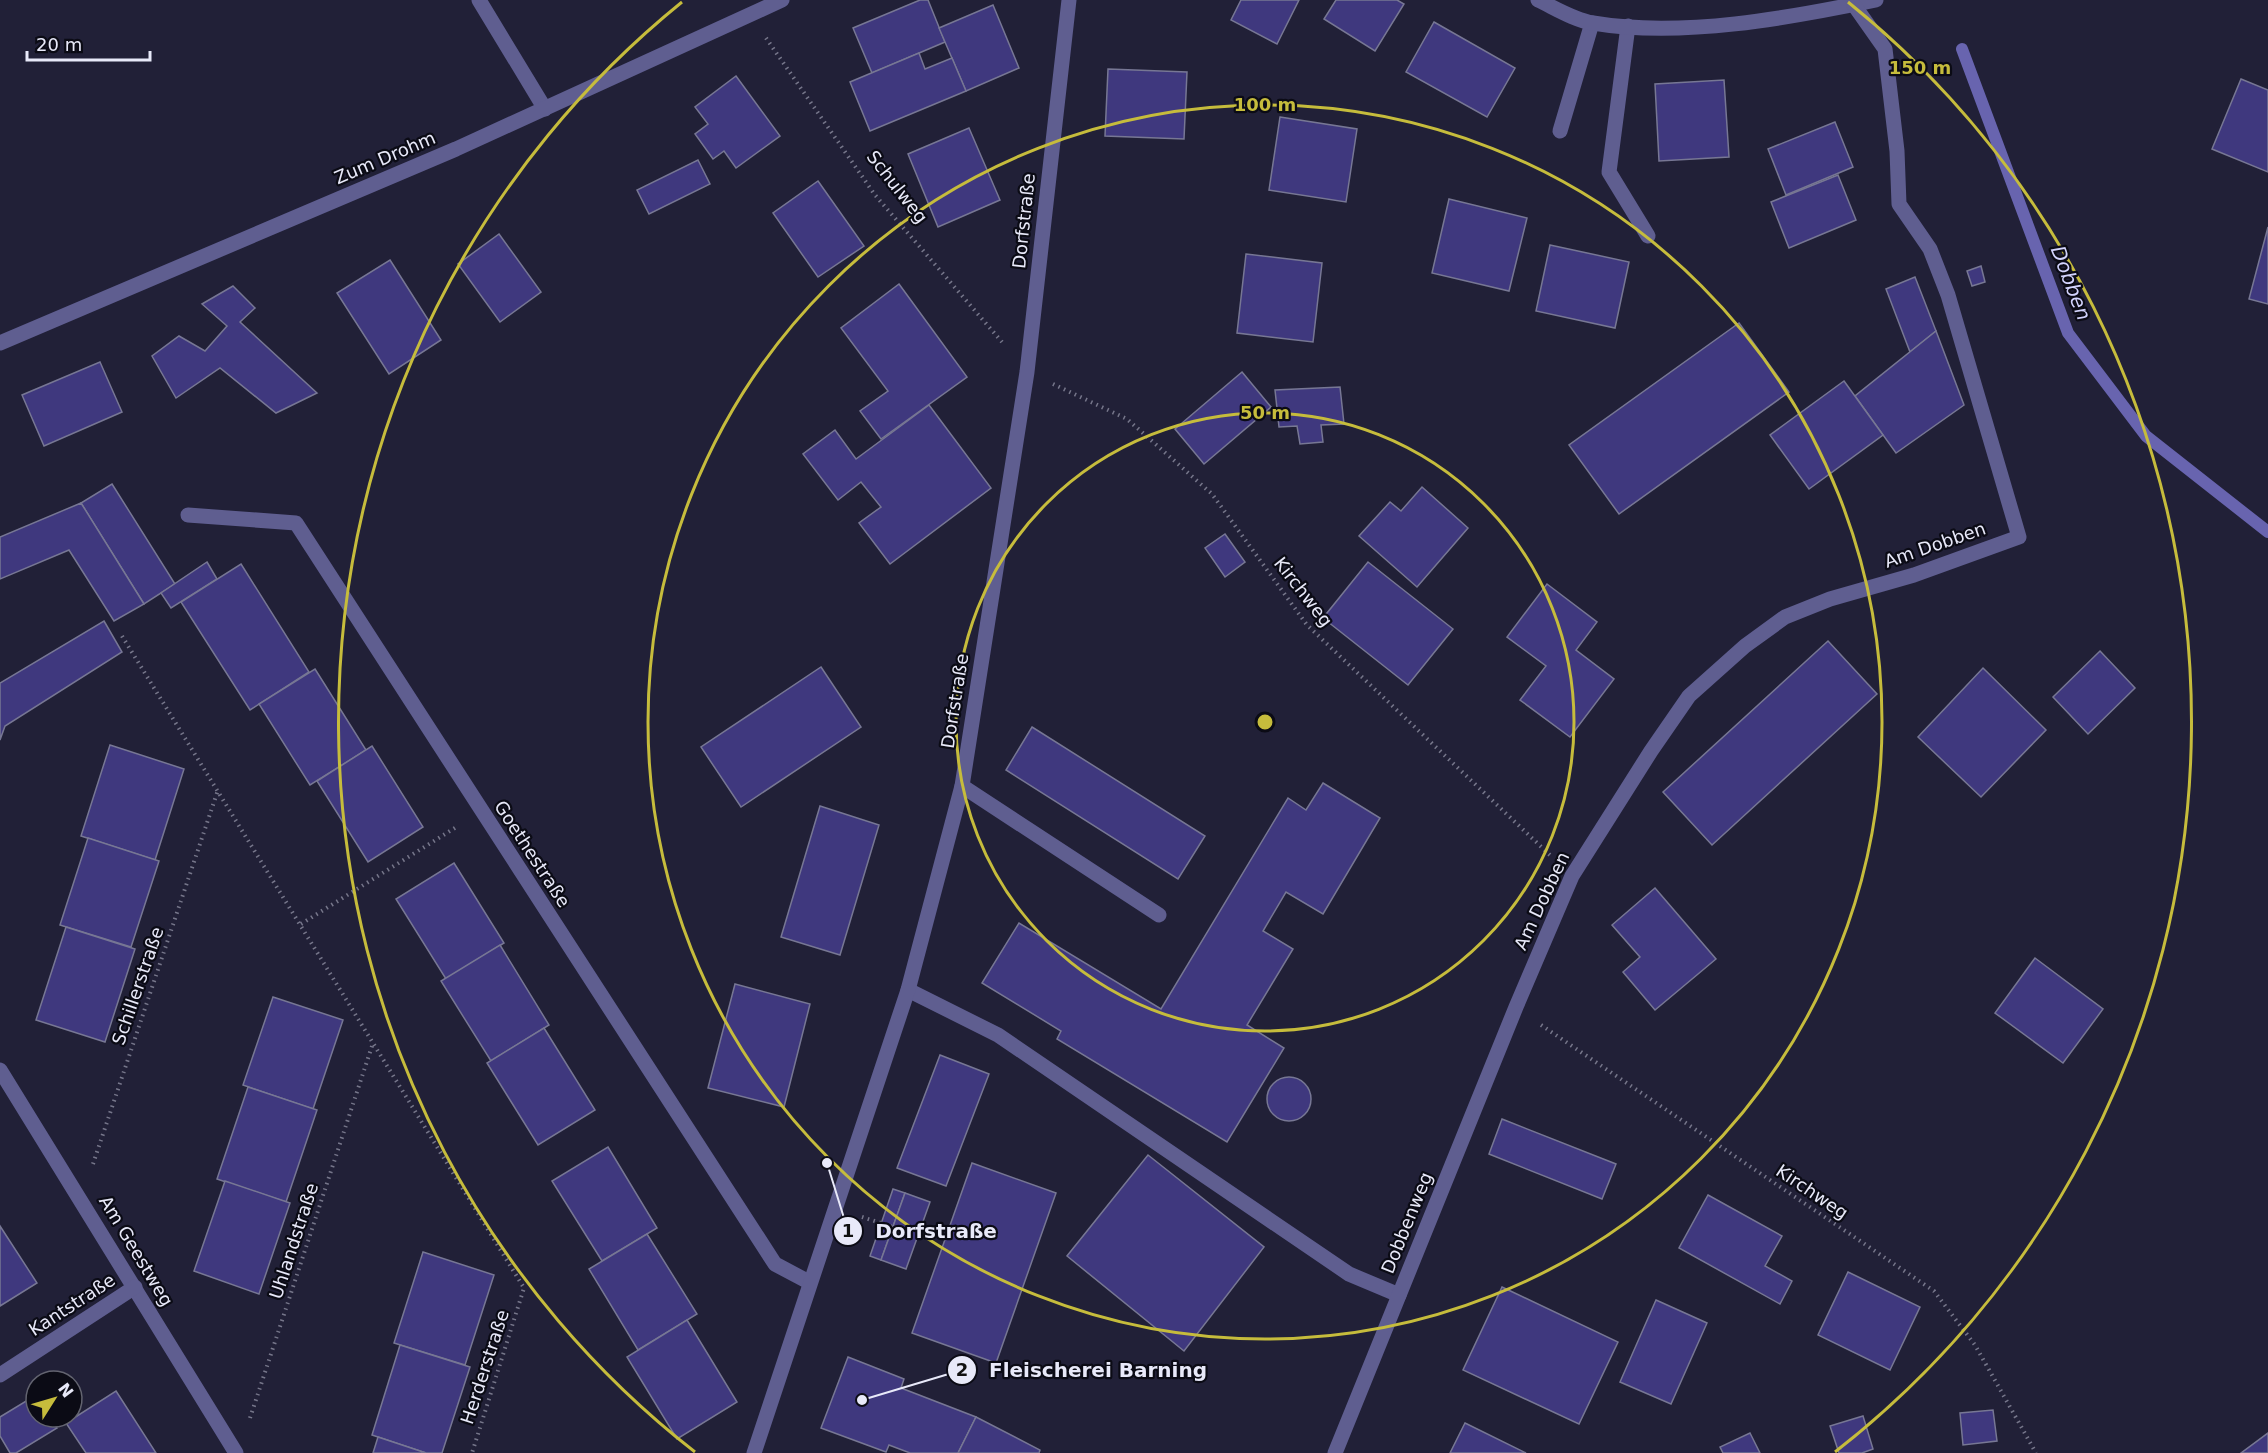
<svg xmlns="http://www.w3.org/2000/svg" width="2268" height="1453" viewBox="0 0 2268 1453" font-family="'DejaVu Sans',sans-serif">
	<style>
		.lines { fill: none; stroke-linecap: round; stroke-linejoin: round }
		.stream { stroke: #6864af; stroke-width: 12 }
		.building { fill: #3f387e; stroke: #777794; stroke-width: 1.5 }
		.path { stroke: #76768a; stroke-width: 4; stroke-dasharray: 1.5 4.5; stroke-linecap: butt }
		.service { stroke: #5f5e90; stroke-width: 15 }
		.minor { stroke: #5f5e90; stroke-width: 15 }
		.ring { fill: none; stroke: #c6bc3c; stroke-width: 3 }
		.labels { text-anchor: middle; stroke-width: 4.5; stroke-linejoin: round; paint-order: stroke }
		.street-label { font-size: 18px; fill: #e8e9f9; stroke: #0b0b15 }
		.water-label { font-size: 20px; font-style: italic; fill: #d2d3fd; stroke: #0b0b15 }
		.centre { fill: #c6bc3c; stroke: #0b0b15; stroke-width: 3 }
		.ring-label { font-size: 18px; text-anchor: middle; font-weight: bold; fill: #c6bc3c; stroke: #0b0b15; stroke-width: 4.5; stroke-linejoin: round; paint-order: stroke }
		.leader { fill: none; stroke: #e8e9f9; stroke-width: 2 }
		.callout-dot { fill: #e8e9f9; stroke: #0b0b15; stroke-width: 2 }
		.mark-label { font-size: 18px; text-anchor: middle; font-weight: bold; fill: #111 }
		.callout-label { font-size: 20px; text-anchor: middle; font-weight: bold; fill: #e8e9f9; stroke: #0b0b15; stroke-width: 4.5; stroke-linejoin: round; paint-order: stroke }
	</style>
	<rect width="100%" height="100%" fill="#212037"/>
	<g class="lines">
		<path class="stream" d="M1962 49 2068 333 2146 436 2268 532"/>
	</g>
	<g class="building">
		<path d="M920 0H928L945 42 872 73 853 28Z"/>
		<path d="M1241 0H1299L1277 44 1231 20Z"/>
		<path d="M1336 0H1397L1404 4 1375 51 1324 19Z"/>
		<path d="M993 5 1019 68 966 91 939 28Z"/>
		<path d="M1434 22 1515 68 1487 117 1406 72Z"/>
		<path d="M919 53 925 69 952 58 966 91 870 131 850 82Z"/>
		<path d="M1108 69 1187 72 1184 139 1105 136Z"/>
		<path d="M736 76 780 136 736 168 724 151 713 159 695 134 708 124 695 107Z"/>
		<path d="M2241 79 2268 90V172L2212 149Z"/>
		<path d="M1724 80 1729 157 1659 161 1655 84Z"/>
		<path d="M1280 117 1357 129 1346 202 1269 190Z"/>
		<path d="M1835 122 1853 167 1786 195 1768 149Z"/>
		<path d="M969 128 1000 200 938 227 908 154Z"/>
		<path d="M698 160 710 184 649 214 637 190Z"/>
		<path d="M1838 175 1856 220 1789 248 1771 202Z"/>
		<path d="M818 181 864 246 818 277 773 213Z"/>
		<path d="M1449 199 1527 218 1509 291 1432 273Z"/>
		<path d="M2268 227V304L2249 299Z"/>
		<path d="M499 234 541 292 500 322 458 264Z"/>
		<path d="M1550 245 1629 262 1615 328 1536 311Z"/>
		<path d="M1246 254 1322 263 1313 342 1237 333Z"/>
		<path d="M390 260 441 340 389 374 337 293Z"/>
		<path d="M1981 266 1985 282 1972 286 1967 271Z"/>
		<path d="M1915 277 1936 331 1910 352 1886 289Z"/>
		<path d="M899 284 967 377 881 439 860 411 888 391 841 328Z"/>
		<path d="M233 286 255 308 240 322 317 393 276 413 220 368 176 398 152 356 179 336 205 351 227 326 202 304Z"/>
		<path d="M1739 323 1789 392 1619 514 1569 445Z"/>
		<path d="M1936 331 1964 405 1896 453 1855 396Z"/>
		<path d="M100 362 122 412 44 446 22 395Z"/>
		<path d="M1242 372 1271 407 1204 464 1175 429Z"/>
		<path d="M1844 381 1883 435 1809 489 1770 435Z"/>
		<path d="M1340 387 1344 424 1321 425 1323 442 1300 444 1297 426 1279 427 1275 390Z"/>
		<path d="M929 405 991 488 890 564 859 523 881 507 861 482 838 500 803 454 835 430 856 459Z"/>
		<path d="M112 484 175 584 144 604 81 503Z"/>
		<path d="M1422 487 1468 528 1417 587 1359 536 1390 502 1401 511Z"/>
		<path d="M81 503 144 604 114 621 69 550 0 579V537Z"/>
		<path d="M1225 534 1245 562 1225 577 1205 548Z"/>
		<path d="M207 562 217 579 171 608 161 593Z"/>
		<path d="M1368 562 1453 629 1408 685 1323 618Z"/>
		<path d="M241 564 309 672 250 710 181 602Z"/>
		<path d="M1547 584 1597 622 1576 650 1614 679 1570 737 1520 700 1546 666 1507 637Z"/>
		<path d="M104 621 122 652 5 726 0 740V683Z"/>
		<path d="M1828 641 1877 694 1712 845 1663 792Z"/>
		<path d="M2100 651 2135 688 2088 734 2053 697Z"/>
		<path d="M821 667 861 727 741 807 701 747Z"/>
		<path d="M1983 668 2046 730 1981 797 1918 737Z"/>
		<path d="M315 669 366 750 310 785 259 704Z"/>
		<path d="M1032 727 1205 836 1178 879 1006 770Z"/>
		<path d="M110 745 184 769 155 860 81 836Z"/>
		<path d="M372 746 423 827 368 862 317 781Z"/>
		<path d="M1323 783 1380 818 1323 914 1286 892 1263 931 1293 949 1247 1025 1284 1048 1227 1142 1057 1039 1061 1031 982 983 1019 923 1161 1009 1288 798 1306 810Z"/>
		<path d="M820 806 879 825 840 955 781 937Z"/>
		<path d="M88 838 159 861 131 947 60 925Z"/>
		<path d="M454 863 504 943 446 979 396 899Z"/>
		<path d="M1655 888 1716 959 1655 1010 1623 972 1640 957 1612 925Z"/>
		<path d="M66 927 135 949 105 1042 36 1020Z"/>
		<path d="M500 945 549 1025 491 1061 441 981Z"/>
		<path d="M2035 958 2103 1009 2063 1063 1995 1013Z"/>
		<path d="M735 984 810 1004 784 1107 708 1088Z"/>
		<path d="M273 997 343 1020 313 1109 243 1085Z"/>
		<path d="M544 1028 595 1110 538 1145 487 1063Z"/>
		<path d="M940 1055 989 1074 946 1186 897 1168Z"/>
		<circle cx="1289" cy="1099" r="22"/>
		<path d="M248 1087 317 1110 286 1202 217 1179Z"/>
		<path d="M1502 1119 1616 1164 1602 1199 1489 1154Z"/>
		<path d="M608 1147 657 1228 602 1261 552 1181Z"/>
		<path d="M1148 1155 1264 1247 1184 1351 1067 1256Z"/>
		<path d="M972 1163 1056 1193 996 1363 912 1333Z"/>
		<path d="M225 1181 290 1203 259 1294 194 1271Z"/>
		<path d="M893 1189 905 1193 881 1260 870 1256Z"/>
		<path d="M905 1193 930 1202 906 1269 881 1260Z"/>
		<path d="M1708 1195 1782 1236 1765 1266 1792 1281 1780 1304 1679 1248Z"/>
		<path d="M0 1226 37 1283 0 1306Z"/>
		<path d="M647 1234 697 1314 638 1350 589 1269Z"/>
		<path d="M423 1252 494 1275 465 1365 394 1343Z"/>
		<path d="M1848 1272 1920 1307 1890 1370 1818 1335Z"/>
		<path d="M1502 1287 1618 1342 1579 1424 1463 1370Z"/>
		<path d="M1656 1300 1707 1323 1671 1404 1620 1382Z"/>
		<path d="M687 1320 737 1402 677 1439 627 1357Z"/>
		<path d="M400 1345 470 1367 442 1453H426L372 1435Z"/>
		<path d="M848 1357 904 1379 901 1388 976 1417 958 1453H910L889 1445 886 1452 821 1428Z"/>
		<path d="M116 1391 156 1453H86L66 1423Z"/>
		<path d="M36 1395V1417H50L57 1428 16 1453H10L0 1436V1417Z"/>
		<path d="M1993 1410 1997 1441 1963 1445 1960 1413Z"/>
		<path d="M1863 1416 1873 1449 1862 1453H1839L1830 1426Z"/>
		<path d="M976 1417 1040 1450 1039 1453H958Z"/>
		<path d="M1465 1423 1526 1453H1450Z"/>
		<path d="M1750 1433 1760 1453H1723L1720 1447Z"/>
		<path d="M2268 1433V1453H2241Z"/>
		<path d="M378 1437 426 1453H373Z"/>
	</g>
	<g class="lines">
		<g class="path">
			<path d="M766 38 875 195 1002 342"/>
			<path d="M1053 384 1127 419 1212 494 1307 625 1552 857"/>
			<path d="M122 636 524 1288 472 1453"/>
			<path d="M301 924 458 826"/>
			<path d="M1541 1025 1934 1291 1975 1345 2036 1453"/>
			<path d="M93 1164 218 790"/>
			<path d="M862 1217 893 1227"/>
			<path d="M250 1418 373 1043"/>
		</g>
		<g class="service">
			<path d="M1628 26 1609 172 1648 236"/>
			<path d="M1560 131 1592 23"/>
			<path d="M962 786 1159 915"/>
			<path d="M908 990 998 1035 1349 1274 1399 1295"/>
		</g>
		<g class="minor">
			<path d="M479 0 545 109"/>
			<path d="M1538 0C1555 8 1574 20 1593 23 1681 38 1790 18 1876 0"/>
			<path d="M0 343 456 149 782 0"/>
			<path d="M188 515 296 523 775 1264 809 1282"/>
			<path d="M0 1070 236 1453"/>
			<path d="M0 1375 135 1287"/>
			<path d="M754 1453 908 990 962 786 1027 372 1069 0"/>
			<path d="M1335 1453 1516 1007 1572 876 1651 751 1689 696 1745 646 1785 617 1830 599 1914 575 2019 537 1948 295 1930 249 1899 204 1897 151 1885 49 1854 5"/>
		</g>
	</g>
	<g class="ring">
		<circle cx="1265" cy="722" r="309"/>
		<circle cx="1265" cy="722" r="617"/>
		<path d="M695 1452A926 926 0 0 1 682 2M1848 2A926 926 0 0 1 1835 1452"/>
	</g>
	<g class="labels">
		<g class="street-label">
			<text transform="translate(385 158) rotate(-23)" y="6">Zum Drohm</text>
			<text transform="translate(897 187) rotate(52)" y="6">Schulweg</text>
			<text transform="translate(1024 221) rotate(-84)" y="6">Dorfstraße</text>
			<text transform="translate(1935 545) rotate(-19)" y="6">Am Dobben</text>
			<text transform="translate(1303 592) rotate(52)" y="6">Kirchweg</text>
			<text transform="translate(955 701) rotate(-81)" y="6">Dorfstraße</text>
			<text transform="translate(532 854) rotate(57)" y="6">Goethestraße</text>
			<text transform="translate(1542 901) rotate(-65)" y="6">Am Dobben</text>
			<text transform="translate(138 986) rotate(-71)" y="6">Schillerstraße</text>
			<text transform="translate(1812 1192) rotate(34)" y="6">Kirchweg</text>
			<text transform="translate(1407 1223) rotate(-68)" y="6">Dobbenweg</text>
			<text transform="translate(294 1241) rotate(-72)" y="6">Uhlandstraße</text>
			<text transform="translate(136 1251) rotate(59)" y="6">Am Geestweg</text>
			<text transform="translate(72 1305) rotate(-33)" y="6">Kantstraße</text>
			<text transform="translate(485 1367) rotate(-72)" y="6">Herderstraße</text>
		</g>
		<g class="water-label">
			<text transform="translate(2071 283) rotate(69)" y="7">Dobben</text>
		</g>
	</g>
	<circle cx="1265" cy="722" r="9" class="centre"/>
	<g class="ring-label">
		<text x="1920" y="74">150 m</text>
		<text x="1265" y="111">100 m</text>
		<text x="1265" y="419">50 m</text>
	</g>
	<path class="leader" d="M827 1163L848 1231M862 1400L962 1370"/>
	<g class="callout-dot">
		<circle cx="827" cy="1163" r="6"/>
		<circle cx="862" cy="1400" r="6"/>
		<circle cx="848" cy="1231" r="15"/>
		<circle cx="962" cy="1370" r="15"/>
	</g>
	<g class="mark-label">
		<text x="848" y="1237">1</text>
		<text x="962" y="1376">2</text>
	</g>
	<g class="callout-label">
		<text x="936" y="1238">Dorfstraße</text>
		<text x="1098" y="1377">Fleischerei Barning</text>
	</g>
	<g transform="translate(54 1399) rotate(53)"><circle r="28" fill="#0b0b15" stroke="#636470" stroke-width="1.5"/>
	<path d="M0-4.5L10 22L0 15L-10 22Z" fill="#c6bc3c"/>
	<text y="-9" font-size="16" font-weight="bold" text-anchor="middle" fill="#e8e9f9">N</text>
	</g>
	<path d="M27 51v9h123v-9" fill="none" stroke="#e8e9f9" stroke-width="3"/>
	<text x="36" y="51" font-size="18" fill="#e8e9f9" stroke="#0b0b15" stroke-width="4.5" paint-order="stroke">20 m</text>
</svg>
